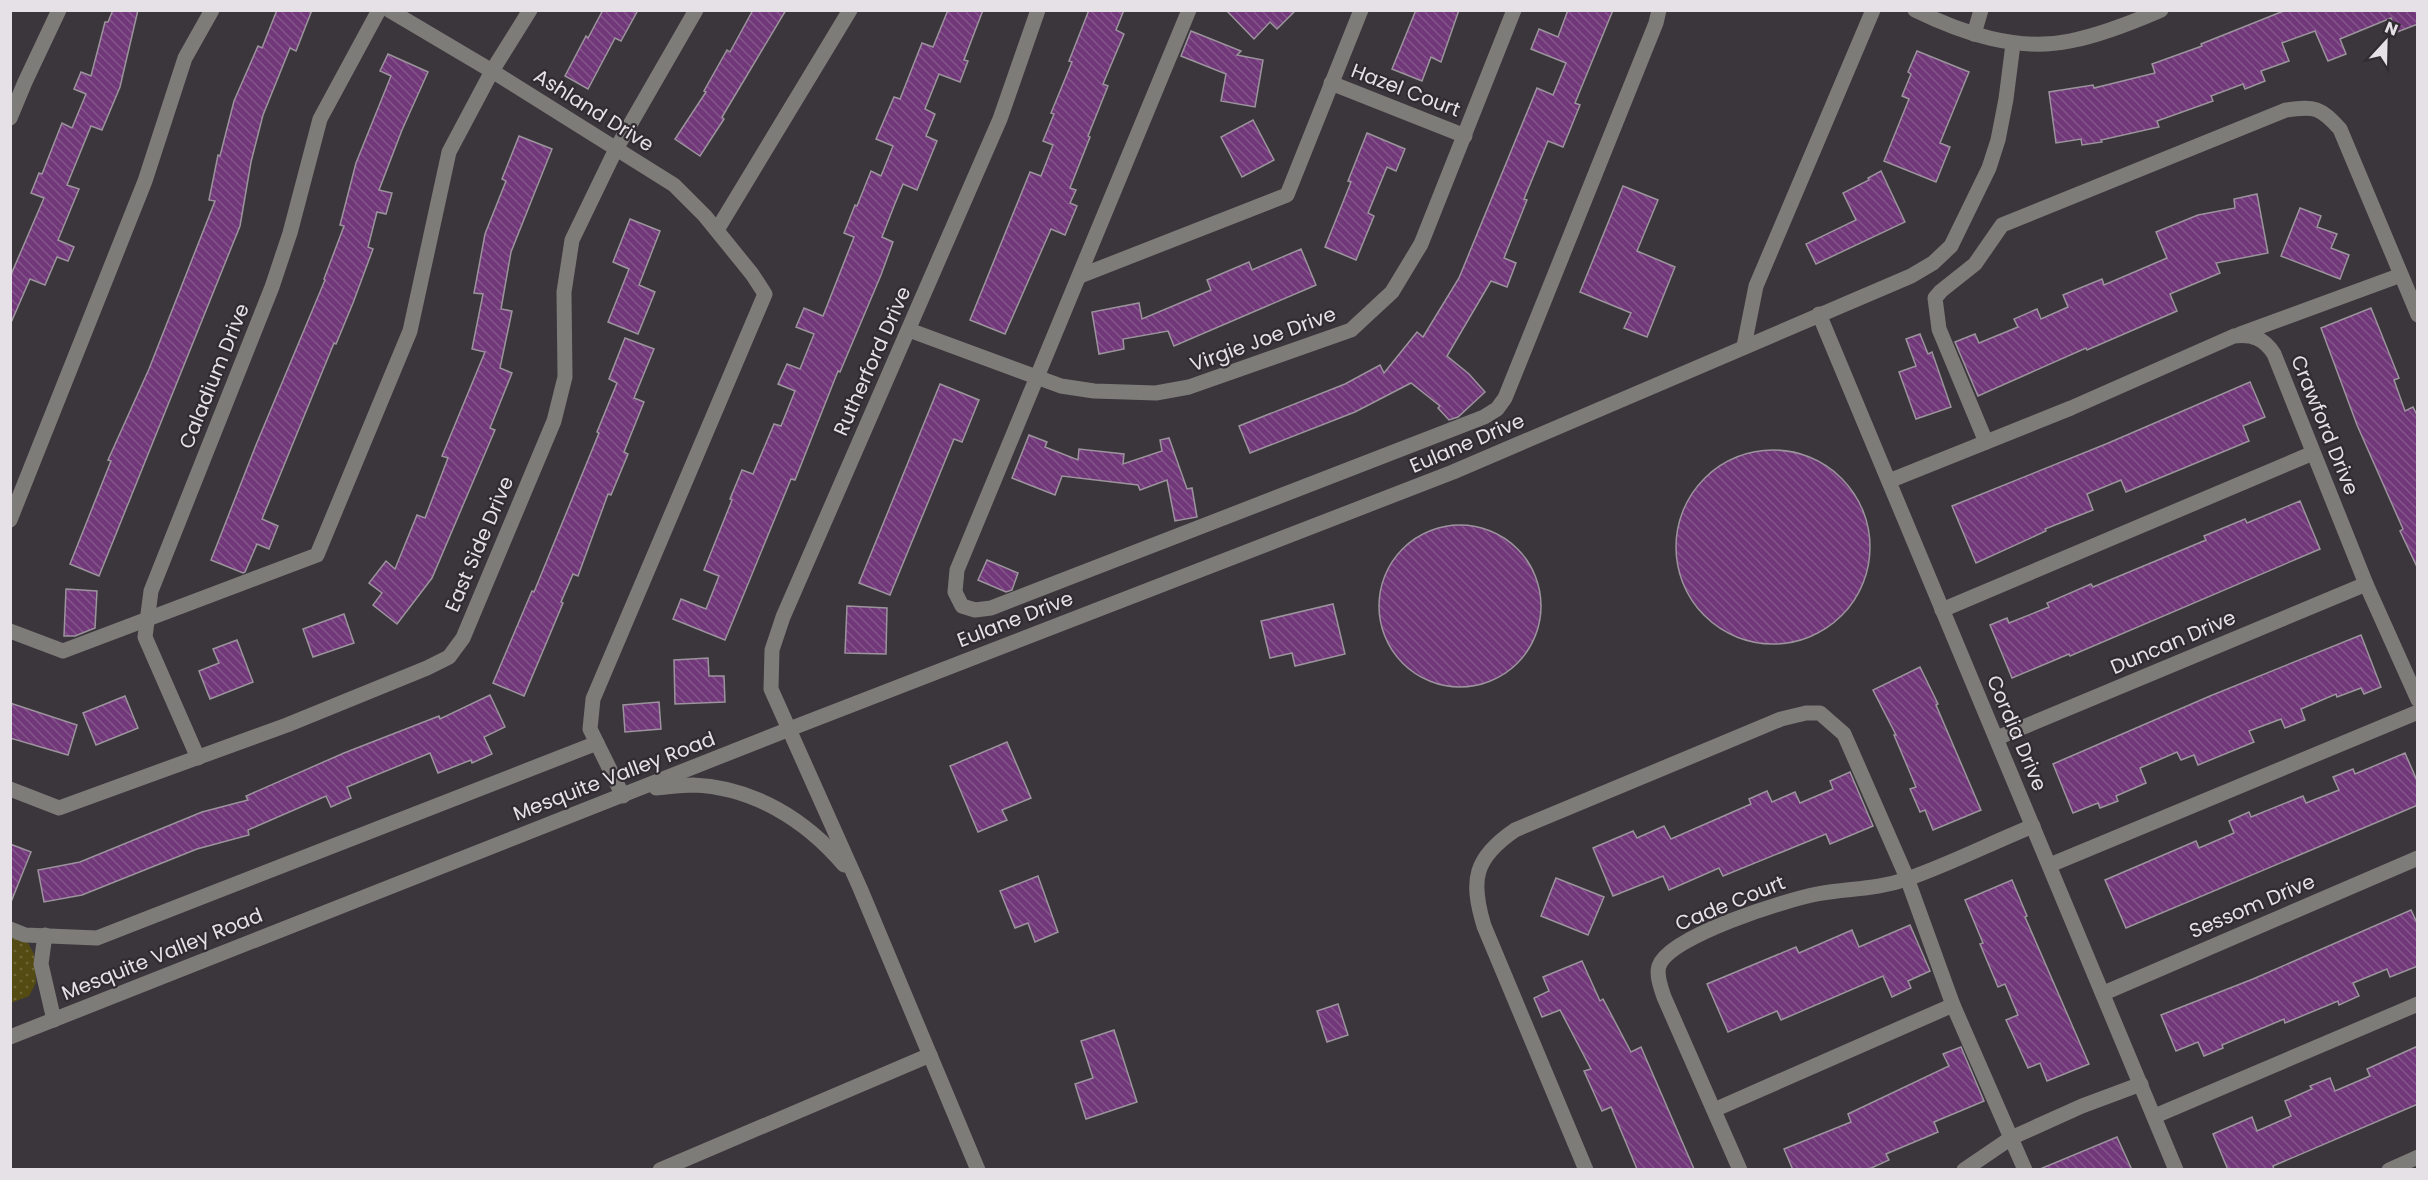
<svg xmlns="http://www.w3.org/2000/svg" width="2428" height="1180" viewBox="0 0 2428 1180" font-family="Poppins,sans-serif">
	<style>
		.grass { fill: url(#grass-dots) }
		.building { fill: url(#building-back-hatch); stroke: #9c949d; stroke-width: 1.5 }
		.lines { fill: none; stroke-linecap: round; stroke-linejoin: round }
		.minor { stroke: #7d7c78; stroke-width: 15 }
		.labels { text-anchor: middle; stroke-width: 4.5; stroke-linejoin: round; paint-order: stroke }
		.street-label { font-size: 20px; fill: #e5e1e6; stroke: #312b32 }
	</style>
	<defs>
		<pattern id="grass-dots" width="8" height="8" patternUnits="userSpaceOnUse" patternTransform="scale(1.5)"><rect width="8" height="8" fill="#534b12"/><path d="M2 2h.1M6 6h.1" fill="none" stroke="#6c6534" stroke-width="1.8" stroke-linecap="round"/></pattern>
		<pattern id="building-back-hatch" width="6" height="6" patternUnits="userSpaceOnUse" patternTransform="scale(1.5)"><rect width="6" height="6" fill="#703878"/><path d="M-1 5l2 2M0 0l6 6M5-1l2 2" fill="none" stroke="#84548b"/></pattern>
	</defs>
	<rect width="100%" height="100%" fill="#3b353c"/>
	<path class="grass" d="M11 936 28 943 34 954 36 983 29 996 11 1003Z"/>
	<g class="building">
		<path d="M113 10H138L120 87 102 130 91 126 67 185 79 189 58 240 74 247 68 261 57 257 45 285 30 279 10 325V277L44 198 31 193 39 173 42 174 62 123 72 128 86 94 74 89 81 72 91 76 105 22H108Z"/>
		<path d="M277 10H312L296 51 290 48 263 115 251 162 240 226 99 576 70 564 111 461 108 460 149 369 215 201 209 200 218 155 220 156 234 101 258 46 262 48Z"/>
		<path d="M603 10H638L621 41 615 38 588 89 565 76 586 36 588 38Z"/>
		<path d="M753 10H786L722 117 724 119 700 156 675 139 706 92 704 91 727 50 730 52Z"/>
		<path d="M948 10H983L964 60 968 61 960 82 939 74 925 109 935 114 926 136 937 141 917 190 903 184 894 206 882 237 893 242 881 275 840 372 838 371 795 480 791 479 725 640 673 619 681 599 706 609 719 576 704 570 732 500 730 499 742 470 753 474 774 424 781 426 795 391 778 384 787 364 800 369 814 334 796 327 804 308 823 316 854 237 844 233 855 205 857 206 871 171 881 176 893 146 876 139 894 97 900 99 922 43 933 47Z"/>
		<path d="M1089 10H1124L1116 30 1124 34 1103 84 1108 86 1088 136 1090 137 1070 188 1076 190 1070 203 1077 206 1065 235 1051 229 1005 334 970 320 1030 172 1041 176 1053 145 1043 141 1054 114 1051 113 1072 62 1069 61Z"/>
		<path d="M1226 10H1296L1277 29 1270 22 1254 39Z"/>
		<path d="M1416 10H1459L1441 62 1431 57 1422 81 1392 69Z"/>
		<path d="M1568 10H1613L1575 103 1580 105 1563 147 1548 141 1524 199 1527 200 1504 258 1516 263 1507 287 1491 281 1447 356 1469 374 1485 392 1458 417 1449 420 1438 408 1440 406 1411 383 1355 412 1250 453 1239 426 1345 384 1380 365 1384 373 1417 332 1423 337 1459 278 1537 88 1553 95 1566 63 1531 49 1539 29 1558 37Z"/>
		<path d="M2286 10H2418V24L2397 32 2391 18 2340 39 2346 54 2328 61 2315 31 2282 43 2289 61 2261 71 2265 81 2245 89 2243 84 2211 96 2213 101 2157 121 2159 127 2101 140 2102 142 2082 145 2081 139 2056 143 2049 92 2093 85 2094 88 2155 73 2152 64 2202 46 2201 44Z"/>
		<path d="M1191 31 1241 51 1237 55 1263 60 1255 107 1221 101 1226 74 1181 56Z"/>
		<path d="M1917 51 1969 72 1940 143 1950 147 1936 182 1884 161 1909 99 1902 96 1911 74 1908 72Z"/>
		<path d="M388 54 428 72 402 130 379 190 392 193 386 214 377 212 368 247 373 249 353 303 336 344 334 343 262 519 278 526 269 549 257 544 245 572 243 573 211 560 256 445 325 280 324 279 344 226 340 225 356 163 391 76 380 71Z"/>
		<path d="M1253 120 1274 160 1242 177 1221 137Z"/>
		<path d="M1367 133 1405 149 1396 171 1387 167 1368 213 1374 216 1356 260 1325 247 1351 182 1348 181Z"/>
		<path d="M519 136 552 149 511 252 501 309 512 311 500 368 512 373 490 428 495 430 432 578 397 624 373 605 382 593 369 583 386 561 395 569 417 515 425 518 448 458 442 456 485 352 472 349 483 294 474 293 485 234 506 181 502 179Z"/>
		<path d="M1881 171 1905 222 1816 264 1806 244 1856 220 1843 193 1869 180 1868 178Z"/>
		<path d="M1623 186 1658 200 1637 251 1675 267 1647 337 1624 328 1631 313 1580 292Z"/>
		<path d="M2257 194 2268 253 2216 263 2220 273 2170 294 2177 311 2087 350 2086 348 1978 396 1955 342 1975 334 1979 343 2018 327 2014 319 2037 309 2041 319 2068 307 2063 295 2102 279 2104 285 2167 258 2156 232 2198 215 2235 208 2234 199Z"/>
		<path d="M2300 208 2321 216 2317 227 2337 234 2331 248 2349 255 2340 279 2281 256Z"/>
		<path d="M630 219 660 231 639 285 655 292 638 334 608 322 629 269 613 262Z"/>
		<path d="M1301 249 1316 285 1174 346 1168 331 1123 339 1124 349 1099 354 1092 312 1139 303 1142 319 1211 290 1207 280 1249 262 1252 270Z"/>
		<path d="M2371 308 2399 378 2394 380 2405 411 2413 407 2418 417V569L2400 531 2403 529 2357 425 2321 328Z"/>
		<path d="M1920 334 1928 354 1932 352 1951 407 1916 419 1899 372 1916 366 1906 339Z"/>
		<path d="M625 338 654 349 634 398 644 402 624 452 628 454 611 495 608 494 578 576 573 574 561 602 563 603 524 696 493 683 532 591 534 592 599 433 597 432 617 383 609 379Z"/>
		<path d="M2250 382 2265 417 2243 426 2249 441 2126 492 2121 480 2087 494 2093 510 2045 529 2046 531 1976 563 1952 506 2106 444Z"/>
		<path d="M940 384 979 400 962 442 954 439 890 595 859 583Z"/>
		<path d="M1029 435 1047 442 1045 447 1078 460 1079 449 1124 454 1123 464 1162 451 1160 440 1169 438 1187 489 1192 488 1197 517 1175 521 1167 480 1140 490 1138 485 1062 476 1055 495 1012 478Z"/>
		<circle cx="1773" cy="547" r="97"/>
		<path d="M2300 501 2320 549 2070 656 2069 654 2012 678 1990 625 2007 618 2009 623 2049 607 2047 603 2091 584 2093 587 2206 540 2204 536 2245 519 2247 523Z"/>
		<circle cx="1460" cy="606" r="81"/>
		<path d="M987 560 1018 573 1012 590 1006 592 978 580Z"/>
		<path d="M66 589 97 591 95 628 75 636H64Z"/>
		<path d="M1333 604 1345 654 1295 666 1292 653 1270 658 1261 621Z"/>
		<path d="M847 606 887 608 886 654 845 653Z"/>
		<path d="M344 614 354 643 313 657 303 629Z"/>
		<path d="M2361 635 2381 687 2364 694 2361 688 2337 697 2336 694 2301 709 2305 720 2285 728 2281 719 2249 731 2254 742 2198 765 2194 755 2181 760 2177 752 2140 768 2146 783 2116 796 2118 801 2100 808 2098 803 2073 813 2053 764 2210 696Z"/>
		<path d="M237 640 253 682 210 699 199 671 219 663 213 649Z"/>
		<path d="M708 658 709 676H724L725 702 675 704 674 660Z"/>
		<path d="M1920 667 1938 704 1936 705 1981 810 1933 830 1925 810 1920 812 1910 789 1916 787 1894 735H1896L1873 690Z"/>
		<path d="M490 695 505 727 484 737 492 754 472 763 471 760 438 773 430 753 347 787 351 798 331 807 326 796 248 830 249 835 197 849 82 895 44 902 38 870 80 862 202 812 248 800 246 796 344 753 439 716 440 719Z"/>
		<path d="M125 696 138 728 96 745 83 713Z"/>
		<path d="M659 702 661 729 625 732 623 705Z"/>
		<path d="M10 703 77 725 68 755 10 738Z"/>
		<path d="M1007 742 1031 798 1002 810 1007 820 978 832 950 766Z"/>
		<path d="M2405 753 2418 783V805L2126 928 2105 880 2196 841 2199 848 2234 833 2229 821 2249 812 2251 817 2303 796 2306 803 2339 790 2333 777 2353 769 2355 774Z"/>
		<path d="M1850 772 1873 826 1830 844 1826 834 1723 876 1719 868 1669 890 1663 876 1613 896 1593 848 1633 831 1637 838 1664 826 1671 839 1751 804 1749 799 1767 791 1772 802 1795 792 1800 803 1833 789 1830 781Z"/>
		<path d="M10 844 31 852 11 902H10Z"/>
		<path d="M1038 876 1058 932 1035 942 1028 923 1015 928 1000 891Z"/>
		<path d="M1556 878 1604 897 1588 935 1541 916Z"/>
		<path d="M2012 880 2027 916 2025 917 2089 1064 2047 1081 2040 1063 2028 1068 2006 1020 2018 1015 2005 984 1998 987 1980 944 1983 943 1965 900Z"/>
		<path d="M2411 910 2418 925V966L2390 977 2387 969 2353 983 2359 996 2339 1005 2338 1001 2285 1023 2284 1019 2222 1045 2223 1048 2204 1056 2198 1042 2176 1051 2161 1015 2253 979Z"/>
		<path d="M1910 925 1930 971 1908 981 1911 988 1892 997 1883 976 1781 1020 1777 1011 1728 1032 1707 984 1796 947 1799 953 1852 930 1859 947Z"/>
		<path d="M1582 961 1600 1001 1603 999 1631 1052 1641 1047 1694 1169H1637L1611 1107 1602 1111 1584 1071 1591 1069 1560 1010 1542 1017 1534 998 1549 991 1543 977Z"/>
		<path d="M1338 1004 1348 1035 1327 1042 1317 1011Z"/>
		<path d="M1114 1030 1137 1102 1086 1119 1075 1084 1093 1078 1081 1041Z"/>
		<path d="M2418 1046V1104L2273 1166 2274 1170H2228L2213 1134 2252 1117 2257 1131 2291 1116 2285 1101 2312 1089 2310 1086 2330 1078 2335 1091 2370 1076 2367 1069Z"/>
		<path d="M1961 1047 1984 1101 1934 1122 1938 1132 1886 1154 1889 1160 1867 1170H1793L1784 1149 1851 1122 1848 1114 1949 1066 1943 1054Z"/>
		<path d="M2117 1137 2132 1170H2040V1169Z"/>
	</g>
	<g class="lines">
		<g class="minor">
			<path d="M389 10 492 71 674 185 705 216 752 274 765 294 593 699 590 729 623 796"/>
			<path d="M1189 10 957 570 955 592 962 606 975 610 991 608 1484 417 1497 409 1505 398 1656 23 1659 10"/>
			<path d="M1915 10C1962 33 2017 52 2070 41 2101 35 2131 23 2161 10"/>
			<path d="M1974 34 1981 10"/>
			<path d="M1331 83 1465 136"/>
			<path d="M10 118 25 82 59 10"/>
			<path d="M717 230 850 10"/>
			<path d="M1080 276 1287 195 1361 10"/>
			<path d="M1819 314 2176 1170"/>
			<path d="M909 330 1061 386 1094 391 1156 393 1189 387 1351 330 1392 292 1421 244 1514 10"/>
			<path d="M2240 334 2401 275"/>
			<path d="M1744 346 1756 286 1873 10"/>
			<path d="M1986 442 1939 329 1935 298 1941 291 1975 264 2002 225 2286 110C2315 106 2320 107 2340 129L2418 315"/>
			<path d="M1889 481 2071 408 2234 336C2252 334 2264 338 2274 354L2366 584 2418 700"/>
			<path d="M10 520 145 181 185 58 212 10"/>
			<path d="M1942 610 2313 453"/>
			<path d="M10 631 63 651 317 555 410 331 449 152 492 71 530 10"/>
			<path d="M1997 738 2366 584"/>
			<path d="M198 758 145 637 151 591 272 287 290 233 320 119 379 10"/>
			<path d="M656 788C668 787 681 785 693 785 753 787 806 820 844 865"/>
			<path d="M10 789 59 808 287 725 427 668 449 657 463 638 554 421 565 377 564 292 572 240 616 149 696 10"/>
			<path d="M2050 865 2418 712"/>
			<path d="M10 929 25 935 97 938 597 743"/>
			<path d="M45 935 41 964 54 1020"/>
			<path d="M2104 993 2418 858"/>
			<path d="M10 1037 787 730 1453 472 1911 276 1933 263 1951 246 1989 168 1998 140 2006 99 2013 44"/>
			<path d="M1714 1110 1953 1005"/>
			<path d="M2155 1116 2418 1004"/>
			<path d="M660 1170 930 1055"/>
			<path d="M978 1170 860 888 771 689 772 650 783 617 1000 119 1038 10"/>
			<path d="M1586 1170 1484 926C1470 880 1474 858 1515 830L1781 719 1806 713H1820L1844 734 1907 878 1953 1005 2025 1170"/>
			<path d="M1740 1170 1664 997C1661 988 1656 975 1659 966 1669 936 1786 900 1817 894 1849 888 1875 890 1907 879 1950 864 1991 843 2033 826"/>
			<path d="M1964 1170 2011 1138 2082 1106 2141 1084"/>
			<path d="M2389 1170 2418 1157"/>
		</g>
	</g>
	<g class="labels">
		<g class="street-label">
			<text transform="translate(1406 90) rotate(21)" y="7">Hazel Court</text>
			<text transform="translate(594 110) rotate(32)" y="7">Ashland Drive</text>
			<text transform="translate(1263 339) rotate(-20)" y="7">Virgie Joe Drive</text>
			<text transform="translate(872 361) rotate(-66)" y="7">Rutherford Drive</text>
			<text transform="translate(214 376) rotate(-68)" y="7">Caladium Drive</text>
			<text transform="translate(2325 425) rotate(68)" y="7">Crawford Drive</text>
			<text transform="translate(1467 443) rotate(-23)" y="7">Eulane Drive</text>
			<text transform="translate(479 544) rotate(-67)" y="7">East Side Drive</text>
			<text transform="translate(1015 619) rotate(-21)" y="7">Eulane Drive</text>
			<text transform="translate(2173 642) rotate(-23)" y="7">Duncan Drive</text>
			<text transform="translate(2017 733) rotate(67)" y="7">Cordia Drive</text>
			<text transform="translate(614 776) rotate(-21)" y="7">Mesquite Valley Road</text>
			<text transform="translate(1730 903) rotate(-22)" y="7">Cade Court</text>
			<text transform="translate(2252 906) rotate(-23)" y="7">Sessom Drive</text>
			<text transform="translate(162 954) rotate(-22)" y="7">Mesquite Valley Road</text>
		</g>
	</g>
	<rect width="2428" height="1180" fill="none" stroke="#e5e1e6" stroke-width="24"/>
	<g transform="translate(2386 42) rotate(22)" stroke="#312b32" stroke-width="4.5" paint-order="stroke">
	<path d="M0-4.5L10 22L0 15L-10 22Z" fill="#e5e1e6"/>
	<text y="-9" font-size="16" font-weight="bold" text-anchor="middle" fill="#e5e1e6">N</text>
	</g>
</svg>
